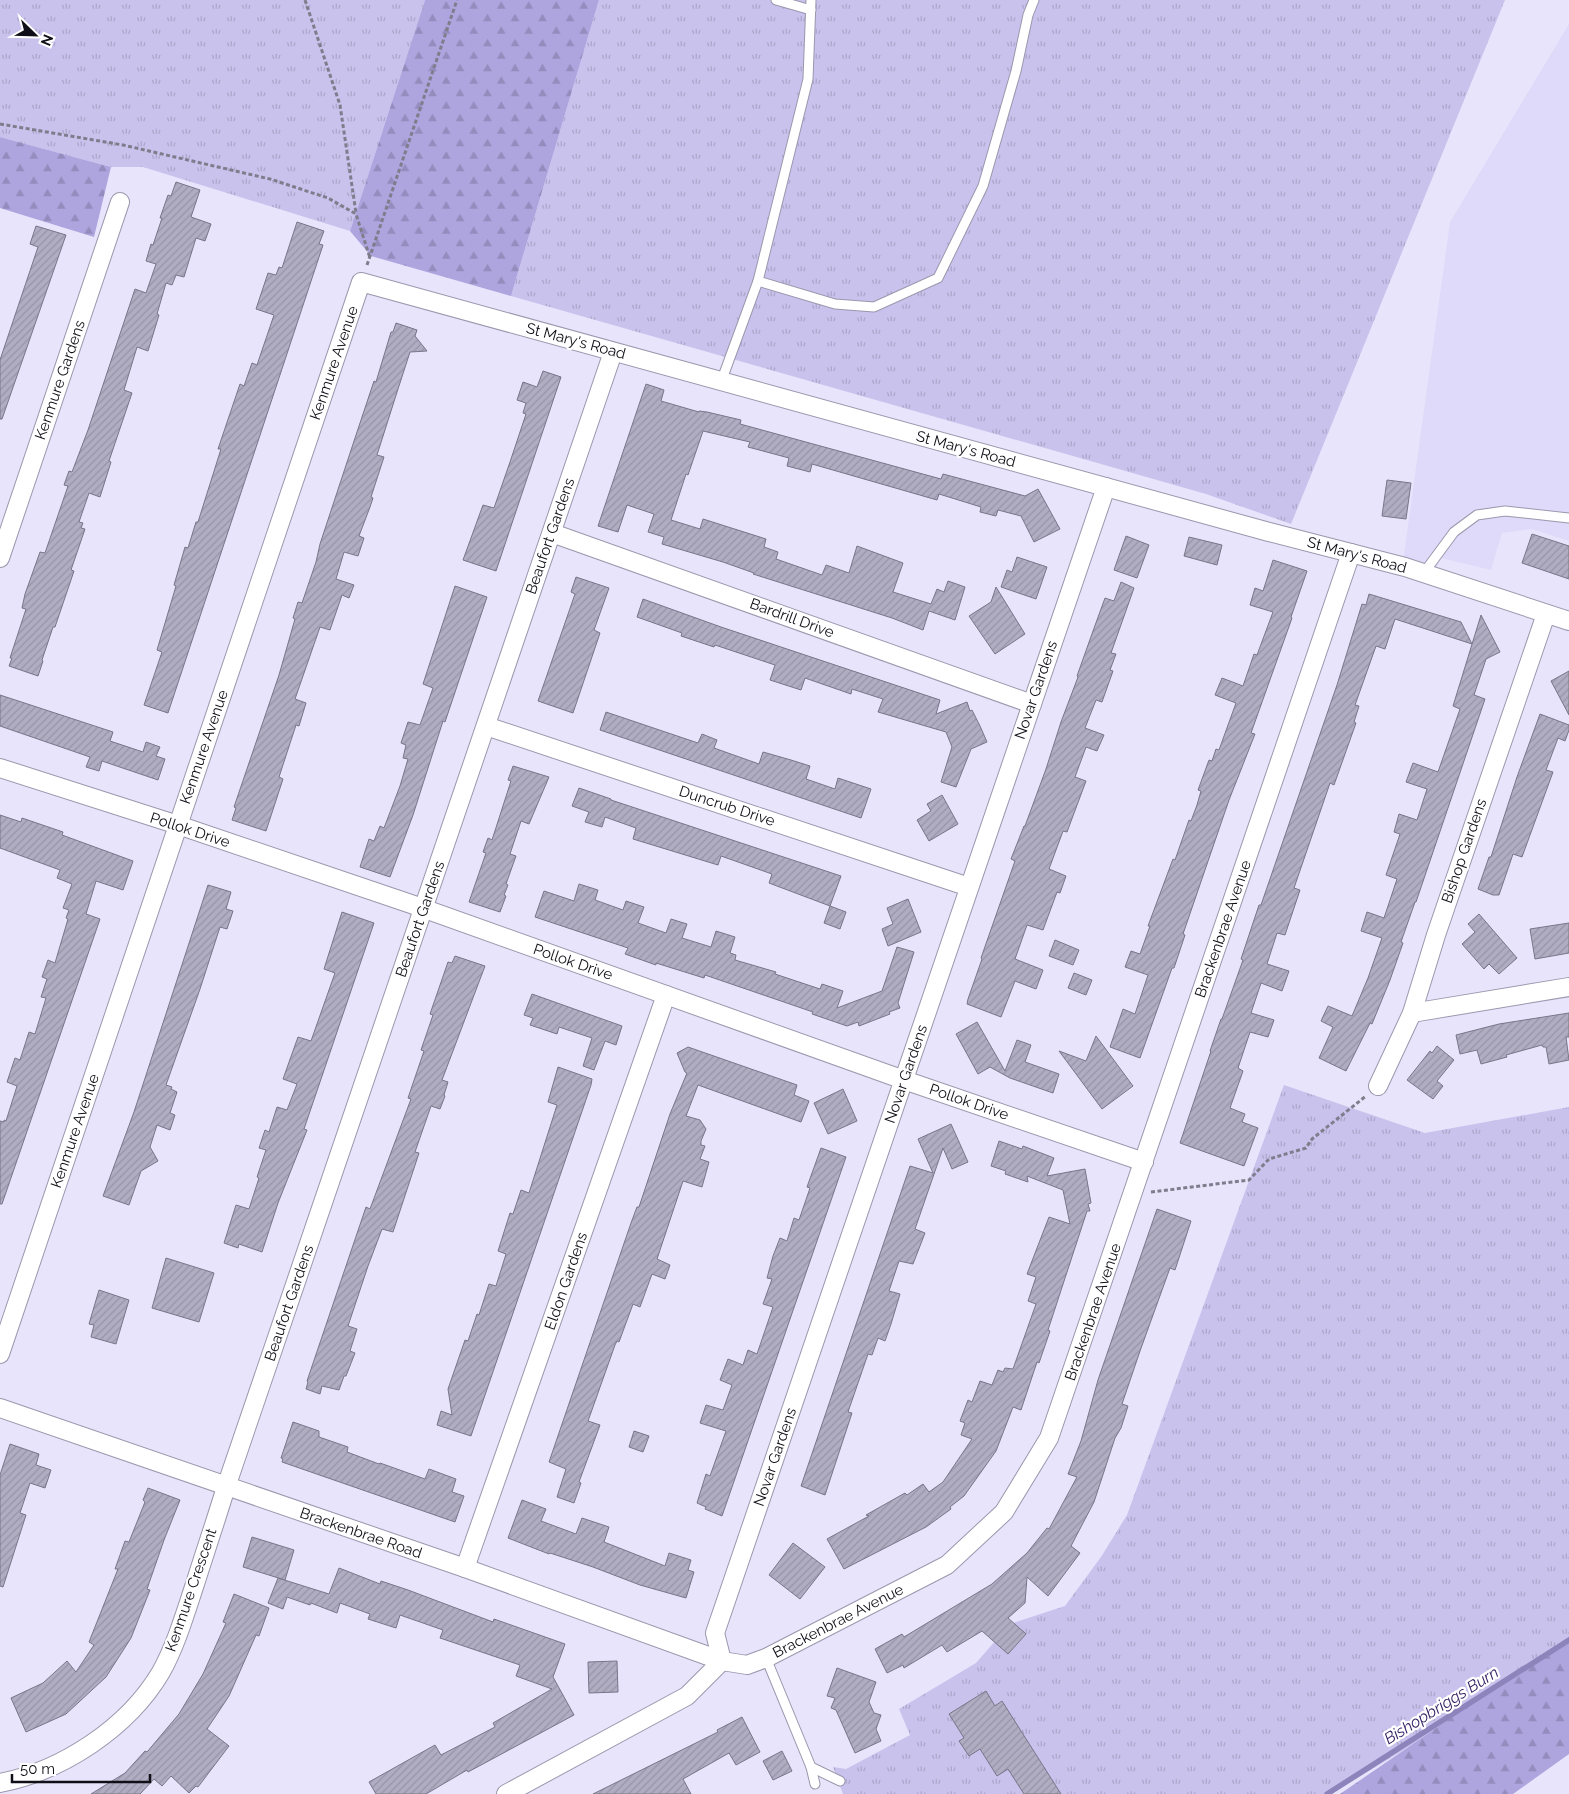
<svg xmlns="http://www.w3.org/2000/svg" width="1569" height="1794" viewBox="0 0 1569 1794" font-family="Raleway,sans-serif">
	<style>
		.built { fill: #dfdaf9 }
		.grass { fill: url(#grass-tufts) }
		.forest { fill: url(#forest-firs) }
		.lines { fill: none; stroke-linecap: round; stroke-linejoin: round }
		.stream { stroke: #8e84bc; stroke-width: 5.5 }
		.building { fill: url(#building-hatch); stroke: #787589 }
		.service-casing { stroke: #9b97ad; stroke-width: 11 }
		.minor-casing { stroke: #9b97ad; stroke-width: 20 }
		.path { stroke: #7f7d8c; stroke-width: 3; stroke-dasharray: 4 2.5; stroke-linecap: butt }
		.service { stroke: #fff; stroke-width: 9 }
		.minor { stroke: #fff; stroke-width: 18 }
		.labels { text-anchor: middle; stroke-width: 4.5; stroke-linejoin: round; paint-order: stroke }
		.street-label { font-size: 15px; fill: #100f17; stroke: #fff }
		.water-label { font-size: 16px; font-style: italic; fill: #362165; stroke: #fff }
	</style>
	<defs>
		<pattern id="grass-tufts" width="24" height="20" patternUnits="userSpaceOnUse" patternTransform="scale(1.25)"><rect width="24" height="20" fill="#c9c2ed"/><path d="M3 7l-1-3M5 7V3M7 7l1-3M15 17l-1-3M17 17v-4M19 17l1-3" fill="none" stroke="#aca6ca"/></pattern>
		<pattern id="forest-firs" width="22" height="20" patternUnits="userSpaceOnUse" patternTransform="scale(1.25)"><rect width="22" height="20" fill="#aea4de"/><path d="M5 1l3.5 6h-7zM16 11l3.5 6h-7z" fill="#958cbe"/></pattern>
		<pattern id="building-hatch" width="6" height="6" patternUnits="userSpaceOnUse" patternTransform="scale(1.25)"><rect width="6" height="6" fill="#b0adc3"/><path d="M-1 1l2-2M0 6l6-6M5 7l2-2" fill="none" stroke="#9694a7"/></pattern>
	</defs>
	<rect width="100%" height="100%" fill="#e8e4fb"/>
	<path class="built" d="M1569 24V541L1532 529 1502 533 1491 570 1441 558 1435 570 1403 562 1450 222Z"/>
	<g class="grass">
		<path d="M0 0H425L350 231 143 167H111L0 137Z"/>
		<path d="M599 0H1505L1291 524 1206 494 511 296Z"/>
		<path d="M1284 1085 1425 1133 1569 1107V1650L1331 1794H843L833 1767 846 1769 910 1735 899 1709 976 1663 1010 1624 1065 1606 1101 1557 1127 1515Z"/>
	</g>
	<g class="forest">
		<path d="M425 0H599L511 296 371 256 350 231Z"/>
		<path d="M0 137 111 167 94 237 0 208Z"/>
		<path d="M1569 1637V1754L1513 1794H1340Z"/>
	</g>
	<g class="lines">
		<path class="stream" d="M1327 1794 1569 1640"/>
	</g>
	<g class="building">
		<path d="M176 182 200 190 191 217 211 224 205 241 196 238 184 277 176 275 172 285 166 283 157 314 159 315 148 351 137 347 124 390 132 393 109 461 111 462 100 497 89 493 79 522 83 523 81 528 85 529 71 570 74 571 55 627H53L42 660 43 661 38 676 9 666 12 658H10L26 609 22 608 25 594 40 552 45 553 68 486 64 485 69 471 72 472 88 430 135 289 146 293 156 264 146 261 151 244 153 245 162 218H160L168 195 171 196Z"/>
		<path d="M297 222 324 231 319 244 323 245 168 713 144 705 162 652 157 650 176 586 174 585 185 547 188 548 196 522H198L221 449H218L240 384 244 386 252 363 257 365 274 315 256 309 268 273 276 275 279 267 282 268Z"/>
		<path d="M36 226 66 235 2 419H0V360L38 247 30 244Z"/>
		<path d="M396 323 417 330 415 336 427 351 410 352 398 389 377 455 384 457 371 497 373 498 370 507 359 536 364 538 358 556 344 552 336 579 354 585 349 598 342 595 330 630 320 627 295 699 306 703 299 726 296 725 279 777 283 779 266 831 232 820 236 808 234 807 279 675 295 619 293 618 298 602 302 603 316 562 320 544 358 429 374 381 376 382 391 332H393Z"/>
		<path d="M543 371 561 377 496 571 463 560 483 505 494 508 510 462 526 414 523 413 526 403 517 400 523 382 537 387Z"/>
		<path d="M646 384 664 390 661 401 699 412V411L707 412 741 420 740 424 941 479 943 474 1025 496 1038 489 1060 529 1034 542 1021 516 998 510 996 516 980 512 981 507 952 498 939 494 937 500 812 464 810 472 787 466 789 458 748 447 750 442 703 431 688 475 686 474 671 520 700 529 703 519 766 539 764 547 778 552 776 559 822 575 826 565 849 573 857 546 903 563 893 592 931 604 937 589 944 592 948 581 965 587 955 620 929 611 923 630 892 618 753 574 754 573 723 562 662 544 664 537 648 532 654 514 627 505 618 532 598 526Z"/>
		<path d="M1387 480 1411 483 1406 519 1382 516Z"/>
		<path d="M1532 534 1569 546V579L1522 563Z"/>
		<path d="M1126 536 1149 545 1137 578 1114 570Z"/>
		<path d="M1189 537 1222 545 1217 565 1184 556Z"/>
		<path d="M1017 557 1047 567 1036 599 1001 587 1007 570 1012 572Z"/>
		<path d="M1273 560 1307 571 1291 617 1292 618 1251 733 1255 734 1229 800 1183 934 1185 935 1174 968H1172L1140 1058 1110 1047 1123 1009 1135 1014 1148 975 1125 967 1131 951 1140 954 1150 926H1148L1173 859 1175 860 1189 820 1191 821 1197 805 1201 791 1198 790 1209 760 1212 761 1216 749 1219 750 1236 703 1215 695 1222 678 1243 686 1254 654 1257 655 1273 612 1250 605 1255 588 1263 591Z"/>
		<path d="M576 577 609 588 594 630 600 633 573 713 538 701 575 594 571 592Z"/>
		<path d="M1121 582 1134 588 1111 653 1116 654 1110 670 1113 671 1102 702 1096 700 1085 728 1104 735 1097 751 1086 747 1075 777 1086 781 1067 832 1063 831 1049 869 1066 876 1060 893 1057 892 1043 930 1027 925 1015 959 1043 970 1036 989 1015 981 1001 1017 967 1004 968 999 982 959 981 958 1015 861 1011 859 1024 826H1025L1046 769 1061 722 1078 677 1077 676 1093 631 1105 598 1114 601Z"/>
		<path d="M455 586 487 597 445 722 443 721 413 815 390 877 360 867 369 839 374 841 380 826 384 828 400 786 408 759 403 758 406 745 401 743 408 722 420 725 433 688 423 684Z"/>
		<path d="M996 587 1025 634 995 654 969 616 991 602Z"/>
		<path d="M1369 594 1461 622 1472 644 1395 619 1385 649 1376 646 1355 705 1359 706 1354 722 1356 723 1334 785 1330 783 1294 888 1300 890 1285 935 1277 933 1267 964 1289 971 1282 991 1261 983 1251 1013 1274 1020 1268 1037 1250 1032 1238 1068 1243 1071 1230 1108 1245 1114 1242 1122 1258 1128 1244 1166 1180 1143 1211 1051H1210L1221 1019H1222L1243 960 1241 959 1259 905H1261L1337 685 1362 604 1366 605Z"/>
		<path d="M643 599 721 627 940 700 936 714 967 702 970 711 972 710 980 726 987 742 971 749 956 787 941 782 952 747 946 732 878 712 883 699 852 689 851 694 805 678 801 690 770 680 775 665 715 645 714 647 681 636 682 633 637 617Z"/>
		<path d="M1481 615 1500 652 1486 659 1474 695 1485 699 1416 902H1415L1401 942 1403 943 1390 980 1372 1024 1370 1023 1346 1071 1319 1058 1333 1027 1321 1021 1328 1006 1352 1016 1368 978 1382 938 1361 931 1367 912 1384 918 1397 879 1386 875 1400 834 1394 832 1399 814 1417 820 1427 789 1406 782 1413 763 1438 772 1460 709 1453 706Z"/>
		<path d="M1569 671V715L1551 681Z"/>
		<path d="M0 695 113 732 110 741 143 752 146 742 160 747 156 756 165 759 158 780 102 761 99 771 86 767 90 757 0 726Z"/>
		<path d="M606 712 698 743 702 734 717 740 714 748 759 764 763 752 791 760 810 766 806 779 835 789 838 778 871 789 861 818 600 730Z"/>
		<path d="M1540 714 1569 725V730L1565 741 1558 738 1546 770 1553 772 1522 857 1513 854 1499 895H1493L1478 889 1489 857H1491L1517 777Z"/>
		<path d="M513 766 549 777 529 824 521 821 510 854 516 856 506 884 508 885 504 895 506 896 500 912 469 902 486 853 483 852 488 838 492 840 511 781 508 780Z"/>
		<path d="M579 788 611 799V800L841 876 830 906 846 912 840 929 824 923 830 906 769 883 772 874 721 856 718 865 633 839 636 828 605 817 602 827 585 822 589 812 572 806Z"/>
		<path d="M942 795 958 824 929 841 917 820 931 811 927 804Z"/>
		<path d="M0 815 21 822 22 818 63 832 62 835 133 861 123 890 96 881 86 914 100 919 2 1204H0V1121L4 1122V1120L6 1121 17 1086 7 1082 15 1058 20 1060 29 1032 35 1034 46 998 41 997 47 979 42 977 48 960 55 963 68 919 66 918 69 910 63 908 72 884 57 878 60 870 0 848Z"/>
		<path d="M579 884 598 890 595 900 623 910 626 901 644 907 638 923 666 933 671 919 687 924 682 938 711 947 716 931 735 937 730 953 736 955 735 960 776 972 775 974 820 989 822 984 843 991 837 1008 882 991 897 947 914 952 898 1003 900 1008 889 1012 890 1014 859 1026 858 1022 847 1026 812 1014 813 1012 705 975 704 978 656 963V965L625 954 628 948 535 917 544 891 574 901Z"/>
		<path d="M208 885 231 892 226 909 233 911 227 929 220 927 200 989 166 1085 172 1087 171 1089 177 1092 170 1113 175 1115 170 1130 157 1125 150 1147 158 1161 141 1171 129 1205 103 1196 134 1112Z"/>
		<path d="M908 899 921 932 888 946 882 929 893 924 887 908Z"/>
		<path d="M342 912 374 923 304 1129 307 1130 278 1203 262 1252 239 1244 238 1248 224 1243 236 1205 249 1209 259 1178 257 1177 266 1150 259 1148 265 1130 269 1132 277 1107 287 1110 297 1084 283 1079 298 1037 311 1041 335 973 324 969Z"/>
		<path d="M1479 914 1517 958 1499 974 1489 964 1484 969 1462 944 1475 932 1468 924Z"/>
		<path d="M1569 923V953L1535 959 1530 929Z"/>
		<path d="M1055 940 1079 950 1073 965 1049 956Z"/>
		<path d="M455 956 485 966 442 1080 448 1082 444 1095 445 1096 440 1109 431 1106 415 1152 419 1153 393 1232 382 1229 368 1266 348 1326 357 1329 350 1351 355 1353 346 1376H344L339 1390 322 1386 320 1394 306 1389 308 1382 307 1381 366 1207 370 1209 411 1099 408 1098 424 1051 421 1050 433 1015 430 1014 448 962 452 963Z"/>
		<path d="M1074 973 1092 980 1086 995 1068 988Z"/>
		<path d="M532 994 622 1026 616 1045 605 1041 594 1070 583 1066 592 1038 559 1027 557 1034 530 1025 533 1018 524 1015Z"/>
		<path d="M1569 1013V1037H1566L1569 1060 1549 1064 1546 1047H1543L1542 1045 1506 1055 1507 1057 1481 1064 1477 1050 1460 1054 1456 1035 1499 1024Z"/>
		<path d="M977 1022 1005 1071 1017 1040 1031 1045 1025 1062 1059 1074 1053 1093 1010 1078 990 1067 978 1074 956 1034Z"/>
		<path d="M1096 1036 1133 1086 1102 1109 1059 1051 1086 1061Z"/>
		<path d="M1437 1046 1454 1060 1437 1081 1443 1086 1433 1099 1407 1080 1430 1051 1432 1053Z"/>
		<path d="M688 1047 797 1085 794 1095 809 1101 801 1122 698 1085 686 1116 700 1120 706 1129 701 1141V1145L705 1146 700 1159 709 1162 702 1187 683 1181 657 1259 670 1265 665 1279 652 1274 640 1307 633 1304 619 1342 617 1341 615 1345 588 1421 600 1425 579 1482 581 1483 574 1503 557 1497 566 1469 549 1462 631 1223 637 1207H639L670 1114 687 1073 685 1072 677 1053Z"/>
		<path d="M558 1067 592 1079 591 1085 471 1436 437 1425 441 1411 452 1415 448 1389 465 1340 468 1341 477 1314 479 1315 489 1284 496 1286 506 1254 498 1251 510 1213 513 1214 521 1190 529 1193 557 1105 548 1102Z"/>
		<path d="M843 1089 857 1121 828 1134 814 1103Z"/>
		<path d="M951 1124 968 1162 952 1169 943 1148 915 1229 925 1233 913 1264 899 1261 889 1291 900 1294 891 1324 885 1341 878 1338 872 1355 868 1354 848 1412 852 1413 825 1495 801 1486 910 1166 933 1173 918 1139Z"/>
		<path d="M999 1141 1022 1149 1023 1146 1054 1158 1047 1176 1085 1169 1091 1203 1088 1204 1090 1211H1087L1048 1330 1050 1331 1039 1363 1037 1362 1021 1410 1013 1407 996 1451 964 1496 950 1507 951 1509 926 1527 844 1569 827 1539 869 1516 866 1515 905 1493 907 1495 923 1484 929 1492 943 1482 972 1439 961 1435 965 1423 960 1421 968 1400 972 1402 980 1381 992 1385 998 1370 1003 1372 1005 1368 1013 1369 1036 1304 1028 1301 1036 1277 1027 1274 1049 1217 1070 1224 1063 1190 1027 1176 1028 1182 1005 1174 1006 1171 991 1166Z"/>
		<path d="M821 1148 846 1157 722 1516 705 1509 706 1507 697 1503 706 1474 710 1476 726 1431 700 1423 706 1405 723 1410 732 1385 720 1380 728 1359 743 1365 748 1350 757 1354 773 1307 763 1304 772 1279 767 1278 773 1256 780 1238 787 1241 794 1218 799 1220 810 1188 807 1187Z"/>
		<path d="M1157 1209 1191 1221 1175 1270 1170 1268 1140 1351 1122 1404 1128 1406 1121 1428 1115 1438 1094 1502 1071 1546 1080 1553 1048 1596 1027 1577 1025 1603 1008 1618 1026 1634 1008 1654 982 1631 947 1652 942 1645 904 1668 903 1665 887 1673 875 1649 902 1634 904 1637 992 1584 1027 1553 1047 1528 1049 1529 1077 1477 1068 1474 1081 1441 1098 1380Z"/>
		<path d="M166 1258 214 1273 199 1322 152 1308Z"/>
		<path d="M99 1290 129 1300 116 1344 91 1337 94 1325 89 1324Z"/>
		<path d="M293 1422 319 1431V1437L348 1447 347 1452 379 1464 380 1463 425 1479 429 1469 456 1479 452 1492 464 1496 455 1522 282 1462 283 1459 281 1458Z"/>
		<path d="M634 1431 649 1436 643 1452 629 1447Z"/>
		<path d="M10 1444 39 1454 36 1465 51 1470 45 1488 30 1483 20 1513 26 1515 3 1587 0 1586V1475Z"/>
		<path d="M148 1488 180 1500 164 1540 147 1589 150 1590 131 1638 106 1677 66 1714 26 1732 11 1698 43 1683 67 1661 76 1672 94 1645 89 1642 118 1569H115L125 1541 129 1542 145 1502 143 1500Z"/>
		<path d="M522 1500 546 1509 541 1521 576 1534 582 1518 609 1527 604 1542 665 1566 669 1553 691 1560 688 1570 694 1572 686 1598 640 1585 593 1567 550 1553 549 1554 508 1538Z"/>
		<path d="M252 1537 294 1550 285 1580 243 1567Z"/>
		<path d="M793 1543 825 1567 800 1599 769 1575Z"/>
		<path d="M339 1568 380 1584 381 1581 408 1590 493 1622 494 1619 565 1644 553 1677 574 1715 468 1772 467 1770 426 1794H376L369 1782 435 1745 441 1755 495 1727 493 1723 552 1689 516 1676 520 1665 440 1638 443 1630 400 1615 396 1628 368 1619 370 1614 340 1603 337 1613 311 1603 310 1605 287 1597 283 1609 268 1603 278 1578 329 1594Z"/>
		<path d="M234 1594 269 1608 259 1636 256 1635 229 1696 207 1729 229 1746 198 1787 196 1786 189 1793 171 1776 162 1786 154 1779 140 1794H91L125 1773 145 1751 147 1752 179 1714 203 1674 226 1623 223 1622Z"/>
		<path d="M617 1661 618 1692 589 1693 588 1662Z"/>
		<path d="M837 1668 876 1682 869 1702 874 1713 881 1715 876 1729 881 1741 855 1753 836 1710 831 1708 835 1698 827 1696Z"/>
		<path d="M986 1691 995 1706 1002 1701 1061 1794H1024L1008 1769 997 1776 980 1749 969 1756 959 1741 964 1738 949 1714Z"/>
		<path d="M742 1717 760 1752 736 1765 729 1753 683 1779 691 1794H593L718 1732 717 1730Z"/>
		<path d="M782 1751 792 1771 773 1780 763 1761Z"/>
	</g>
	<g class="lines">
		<g class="service-casing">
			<g id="service">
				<path d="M776 0 811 10"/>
				<path d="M758 281 808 79 811 0"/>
				<path d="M721 382 758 281 835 304 874 307 938 278 983 186 1016 71 1028 15 1034 0"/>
				<path d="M1423 574 1454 532 1477 515 1505 511 1569 518"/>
				<path d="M766 1658 811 1767 815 1784"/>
				<path d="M811 1767 840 1781"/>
			</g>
		</g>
		<g class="minor-casing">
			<g id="minor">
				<path d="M552 533 1032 704"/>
				<path d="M0 558 120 202"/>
				<path d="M486 726 969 887"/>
				<path d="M0 768 178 825 411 904 904 1080 1144 1162"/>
				<path d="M1412 1013 1569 987"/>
				<path d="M1378 1086 1412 1013 1436 935 1546 614"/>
				<path d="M0 1354 361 282 1269 532 1405 567 1569 621"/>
				<path d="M0 1408 465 1568 722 1661 747 1665 766 1658 947 1565 1004 1512 1049 1438 1351 553"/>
				<path d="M465 1568 666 995"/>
				<path d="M722 1661 715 1633 1106 487"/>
				<path d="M0 1783C62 1771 128 1728 161 1672 176 1645 185 1614 195 1584 205 1552 216 1520 226 1487L613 352"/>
				<path d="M506 1794 687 1696 722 1661"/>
			</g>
		</g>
		<g class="path">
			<path d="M305 0 340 105 356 213"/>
			<path d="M0 124 123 145 270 179 328 198 356 214 370 258"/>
			<path d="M367 265 457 0"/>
			<path d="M1151 1192 1249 1180 1269 1159 1306 1148 1312 1139 1366 1096"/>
		</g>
		<use href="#service" class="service"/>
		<use href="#minor" class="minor"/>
	</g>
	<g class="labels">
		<g class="street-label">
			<text transform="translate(576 341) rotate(15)" y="5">St Mary's Road</text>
			<text transform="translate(334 363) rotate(-71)" y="5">Kenmure Avenue</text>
			<text transform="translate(60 380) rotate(-71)" y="5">Kenmure Gardens</text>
			<text transform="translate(966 449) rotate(15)" y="5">St Mary's Road</text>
			<text transform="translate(550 536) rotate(-71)" y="5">Beaufort Gardens</text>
			<text transform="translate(1357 555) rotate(15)" y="5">St Mary's Road</text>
			<text transform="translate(792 618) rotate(20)" y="5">Bardrill Drive</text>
			<text transform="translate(1036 690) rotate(-71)" y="5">Novar Gardens</text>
			<text transform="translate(204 747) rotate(-71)" y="5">Kenmure Avenue</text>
			<text transform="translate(727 806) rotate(18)" y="5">Duncrub Drive</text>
			<text transform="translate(190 830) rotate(18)" y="5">Pollok Drive</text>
			<text transform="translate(1464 851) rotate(-71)" y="5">Bishop Gardens</text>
			<text transform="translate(420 919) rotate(-71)" y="5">Beaufort Gardens</text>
			<text transform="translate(1223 929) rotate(-71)" y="5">Brackenbrae Avenue</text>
			<text transform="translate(573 962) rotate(19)" y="5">Pollok Drive</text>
			<text transform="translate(906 1074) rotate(-71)" y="5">Novar Gardens</text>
			<text transform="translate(969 1102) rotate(19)" y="5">Pollok Drive</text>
			<text transform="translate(75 1131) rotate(-71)" y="5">Kenmure Avenue</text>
			<text transform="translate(566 1281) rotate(-71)" y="5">Eldon Gardens</text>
			<text transform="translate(289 1303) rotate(-71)" y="5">Beaufort Gardens</text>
			<text transform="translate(1093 1312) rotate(-71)" y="5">Brackenbrae Avenue</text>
			<text transform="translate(775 1457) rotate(-71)" y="5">Novar Gardens</text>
			<text transform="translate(361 1533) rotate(19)" y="5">Brackenbrae Road</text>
			<text transform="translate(191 1590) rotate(-71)" y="5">Kenmure Crescent</text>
			<text transform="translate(838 1621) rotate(-27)" y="5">Brackenbrae Avenue</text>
		</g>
		<g class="water-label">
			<text transform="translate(1441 1705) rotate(-32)" y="6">Bishopbriggs Burn</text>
		</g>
	</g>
	<g transform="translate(35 35) rotate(113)" stroke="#ffffff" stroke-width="4" paint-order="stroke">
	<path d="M0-4L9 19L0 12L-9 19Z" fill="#100f17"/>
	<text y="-8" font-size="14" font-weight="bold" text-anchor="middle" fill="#100f17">N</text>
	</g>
	<path d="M12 1774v8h138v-8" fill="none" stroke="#100f17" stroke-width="2.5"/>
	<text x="20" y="1774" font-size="15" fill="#100f17" stroke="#ffffff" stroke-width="4" paint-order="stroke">50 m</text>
</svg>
